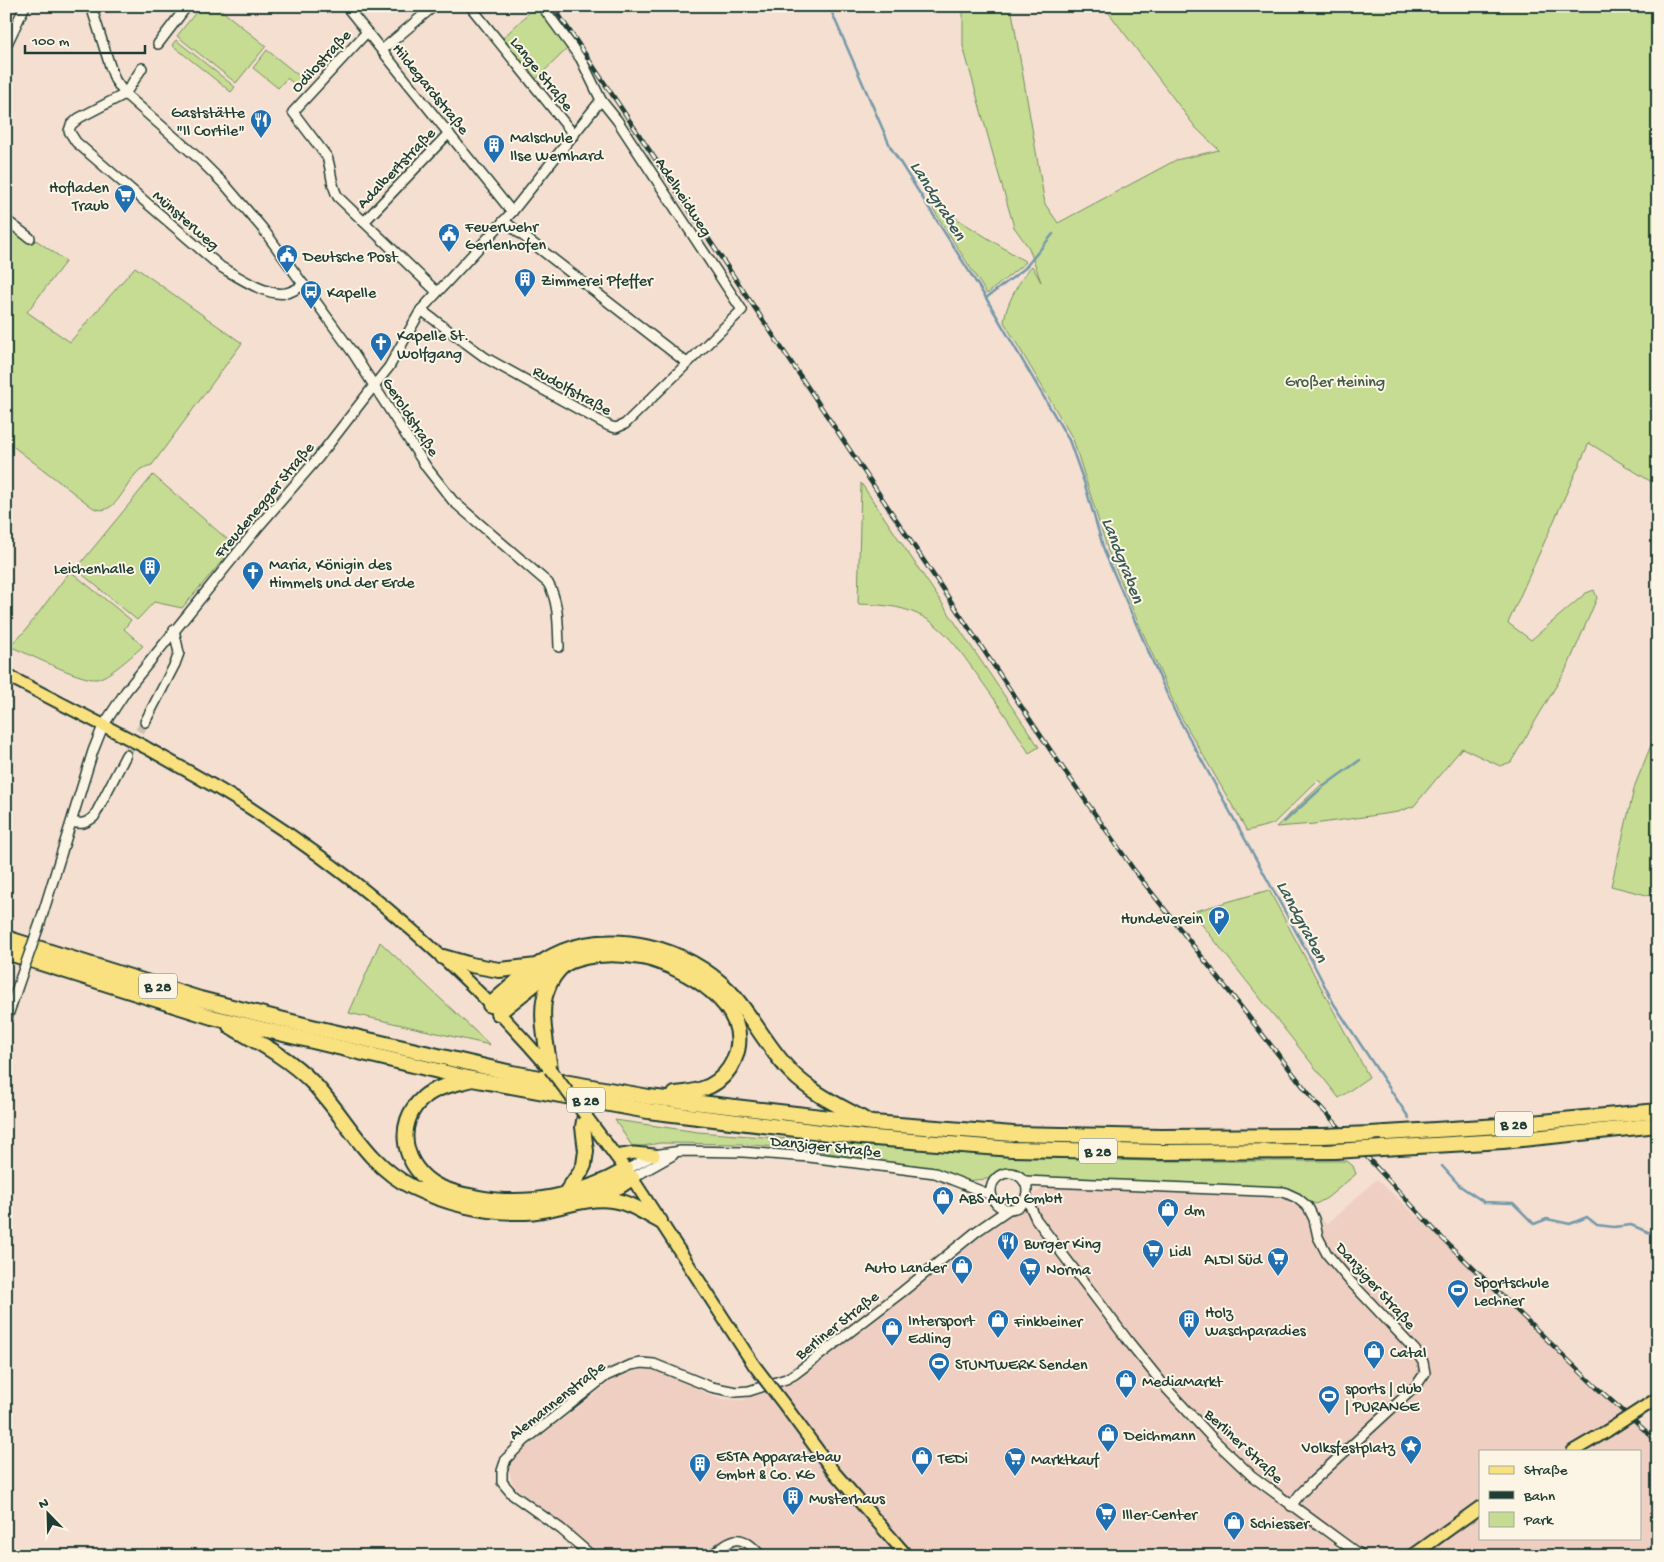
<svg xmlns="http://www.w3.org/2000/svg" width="1664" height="1562" viewBox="0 0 1664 1562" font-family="'Gochi Hand',sans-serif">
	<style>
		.built { fill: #f0cfc3; fill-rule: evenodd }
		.green { fill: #c5dc92; stroke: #728c63 }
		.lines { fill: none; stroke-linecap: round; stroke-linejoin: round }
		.stream { stroke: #7499aa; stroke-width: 2.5 }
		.minor-tunnel { stroke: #cabfb2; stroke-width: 9; stroke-dasharray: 9 4.5; stroke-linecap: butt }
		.minor-casing { stroke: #1f3d34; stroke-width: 12 }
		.major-casing { stroke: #1f3d34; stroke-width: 15 }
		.highway-casing { stroke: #1f3d34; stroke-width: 18 }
		.minor { stroke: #fcf5e5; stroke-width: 9 }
		.major { stroke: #fae180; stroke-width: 11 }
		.highway { stroke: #fae180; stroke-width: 14 }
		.rail-casing { stroke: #1f3d34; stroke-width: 4.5 }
		.rail { stroke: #fcf5e5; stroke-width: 2.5; stroke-dasharray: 8; stroke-linecap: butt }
		.minor-bridge-casing { stroke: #1f3d34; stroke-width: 12; stroke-linecap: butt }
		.major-bridge-casing { stroke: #1f3d34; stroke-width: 15; stroke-linecap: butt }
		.highway-bridge-casing { stroke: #1f3d34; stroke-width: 18; stroke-linecap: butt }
		.minor-bridge { stroke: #fcf5e5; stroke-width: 9 }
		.major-bridge { stroke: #fae180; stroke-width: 11 }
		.highway-bridge { stroke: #fae180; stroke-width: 14 }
		.labels { text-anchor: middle; stroke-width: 4; stroke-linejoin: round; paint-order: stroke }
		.shield { fill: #fcf5e5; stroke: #617469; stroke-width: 1 }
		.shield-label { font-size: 15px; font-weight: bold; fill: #1f3d34 }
		.street-label { font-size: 16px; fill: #1f3d34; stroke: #fcf5e5 }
		.poi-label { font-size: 16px; fill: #1f3d34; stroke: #fcf5e5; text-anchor: start }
		.park-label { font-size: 16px; fill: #405d47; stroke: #fcf5e5 }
		.water-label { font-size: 18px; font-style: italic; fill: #3b5c5b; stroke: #fcf5e5 }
	</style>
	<rect width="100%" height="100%" fill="#f5dfd1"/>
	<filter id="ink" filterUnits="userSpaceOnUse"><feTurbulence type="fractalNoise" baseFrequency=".02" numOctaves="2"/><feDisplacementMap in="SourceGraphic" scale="10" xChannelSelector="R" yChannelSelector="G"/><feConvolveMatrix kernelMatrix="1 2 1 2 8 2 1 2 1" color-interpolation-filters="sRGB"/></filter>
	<g filter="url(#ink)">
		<path class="built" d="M1377 1179 1658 1444V1556H583L591 1548 519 1491 512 1482 509 1471 512 1462 517 1455 615 1378 628 1372 640 1369 654 1370 674 1376 709 1395 721 1399 744 1400 800 1362 1003 1208 1017 1207 1050 1182 1296 1197 1327 1224ZM1480 1451H1640V1538H1480Z"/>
		<g class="green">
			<path d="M201 6H216L266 46 236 83 177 36Z"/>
			<path d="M536 6H537L568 48 536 79 503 38Z"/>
			<path d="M963 6H1011L1045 204 1058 223 1176 160 1219 150 1196 128 1109 13 1106 6H1658V486L1589 443 1508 623 1531 640 1586 593 1594 590 1597 598 1568 666 1511 762 1500 766 1462 748 1414 806 1398 812 1314 824 1276 827 1322 784 1318 780 1273 824 1247 831 1177 710 1138 622 1108 551 1073 439 1004 322C1005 306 1021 277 1032 266L1041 282 1029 248 1014 227 994 158 963 46Z"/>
			<path d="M176 40 235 87 231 92 172 45Z"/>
			<path d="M267 50 303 79 297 86 287 78 278 88 253 68Z"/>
			<path d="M938 207 1026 262 987 294 933 209Z"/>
			<path d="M6 224 33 238 66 261 27 312 70 342 135 267 242 343 152 465C149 466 144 467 141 469 126 479 116 521 92 507L6 441Z"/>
			<path d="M153 475 235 546 182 608 154 602 137 620 76 569Z"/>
			<path d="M861 483 1039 747 1029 753C1013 726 996 701 978 676 961 653 945 626 917 614 898 605 879 605 858 604Z"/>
			<path d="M70 571 131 620 124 629 143 646C134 654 108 678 96 679 79 680 27 653 9 646L25 631Z"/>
			<path d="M1658 728V898L1611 886 1635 785Z"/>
			<path d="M1269 890 1369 1077 1339 1098 1192 912Z"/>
			<path d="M380 942 490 1045 349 1013Z"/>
			<path d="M615 1120 698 1132 1023 1157 1151 1161H1347L1353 1166 1356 1174 1327 1198 1316 1204 1308 1201 1297 1193 1283 1189 1039 1179 1027 1177 1021 1171 1014 1170 1007 1171 997 1178 965 1181 941 1171 811 1150 741 1144 660 1143 643 1146H632Z"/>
		</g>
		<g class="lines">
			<g class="stream">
				<path d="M829 6 891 148 986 298 1069 440 1084 482 1105 553 1174 710 1311 959 1334 1004 1409 1118"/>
				<path d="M986 298 1024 269 1053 234"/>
				<path d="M1284 822 1324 786 1360 760"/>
				<path d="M1442 1166 1460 1186 1484 1202 1513 1203 1534 1224 1547 1219 1570 1224 1587 1217 1597 1225 1614 1227 1631 1225 1658 1236"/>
			</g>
			<path class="minor-tunnel" d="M126 755 145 722"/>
			<g class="minor-casing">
				<g id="minor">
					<path d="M91 6 110 66 115 80 125 94 197 157 227 187 263 229 353 353 427 468 453 501 548 583C559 602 558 625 559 647"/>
					<path d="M346 6 512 212"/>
					<path d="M470 6 574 135"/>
					<path d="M367 32 293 112 327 157C332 170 330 184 338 197L437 292"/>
					<path d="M158 44 187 6"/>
					<path d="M6 46 25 6"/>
					<path d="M382 50 434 6"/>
					<path d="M142 68 125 94 79 118 71 125 69 131 76 142 221 267C237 276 267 297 286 293 292 292 298 288 304 285"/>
					<path d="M6 220 30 238"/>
					<path d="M504 221 687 363"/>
					<path d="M364 222 449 133"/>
					<path d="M421 310 486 358 609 426 616 428 625 424 742 310 617 120 601 100 581 59 542 6"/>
					<path d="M145 722 175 664 179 653 174 630"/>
					<path d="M72 822C82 825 86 823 94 817L126 755"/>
					<path d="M40 923 93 751 103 726 126 691 259 526 318 458 373 387 389 367 421 310 512 212 601 100"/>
					<path d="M6 1021 21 977"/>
					<path d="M626 1170 654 1155 681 1151 743 1152 809 1157 935 1173 991 1195"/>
					<circle cx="1009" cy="1191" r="18"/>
					<path d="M632 1178 673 1155"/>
					<path d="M1024 1181 1284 1192 1297 1198 1308 1207 1314 1219 1318 1237 1327 1254 1350 1281 1415 1350 1423 1362 1425 1373 1416 1386 1312 1482 1300 1494 1291 1506"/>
					<path d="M1026 1197 1036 1219 1129 1342 1167 1389 1215 1441 1252 1476 1361 1556"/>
					<path d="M1650 1555V1556"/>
					<path d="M592 1556 561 1529 513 1495 502 1482V1471L506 1459 524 1441 606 1376 631 1365 642 1363 654 1364 711 1387 736 1392 749 1391 786 1379 795 1374 902 1292 977 1231 1009 1209"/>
					<path d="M711 1556C732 1537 741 1532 761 1556"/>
				</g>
			</g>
			<g class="major-casing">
				<g id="major">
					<path d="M6 675 122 735"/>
					<path d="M145 747C180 767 216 786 250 808 362 880 463 968 550 1069"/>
					<path d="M585 1115 632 1178 754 1365"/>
					<path d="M616 1156 634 1153 654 1155"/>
					<path d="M786 1407 833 1471 907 1556"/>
					<path d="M1573 1451 1607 1431"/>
					<path d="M1358 1554 1359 1556"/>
					<path d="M1412 1556 1480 1507"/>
				</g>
			</g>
			<g class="highway-casing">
				<g id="highway">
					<path d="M6 938 200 999 312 1027 512 1073 649 1097 873 1123 1013 1134 1161 1137 1323 1136"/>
					<path d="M6 952 212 1017 472 1079 648 1111 862 1137 1012 1149 1162 1152 1335 1151"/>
					<path d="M443 957 471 965 499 970 537 966"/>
					<path d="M490 1005C510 988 530 968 553 956 610 927 687 947 730 992 753 1017 768 1049 792 1073 813 1094 840 1106 865 1120"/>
					<path d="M498 1013 543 977 559 967"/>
					<path d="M230 1026C260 1043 290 1059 314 1084 347 1119 367 1165 412 1187 448 1204 486 1213 526 1212 555 1211 582 1196 612 1200 629 1202 645 1213 660 1221"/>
					<path d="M550 1069C547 1046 538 1011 547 990 550 981 557 971 564 965 570 960 578 959 585 957 603 953 624 954 642 957 684 966 757 1007 734 1060 722 1086 701 1092 675 1094"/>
					<path d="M469 1080C454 1084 435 1087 423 1098 393 1124 404 1169 437 1186 448 1191 462 1195 474 1197 527 1208 580 1196 626 1170"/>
					<path d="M1370 1134 1500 1126 1658 1111"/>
					<path d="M1382 1148 1503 1141 1658 1125"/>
					<path d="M565 1194 580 1173 584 1165 586 1151 583 1127 585 1115"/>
					<path d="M593 1196 620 1186 632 1178"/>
				</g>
			</g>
			<use href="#minor" class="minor"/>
			<use href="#major" class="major"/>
			<use href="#highway" class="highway"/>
			<g class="rail-casing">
				<path id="rail" d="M553 6 1053 754 1134 870 1313 1099 1443 1239 1596 1387 1658 1442"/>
			</g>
			<use href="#rail" class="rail"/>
			<g class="minor-bridge-casing">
				<path id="minor-bridge" d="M21 977 40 923"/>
			</g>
			<g class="major-bridge-casing">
				<g id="major-bridge">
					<path d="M122 735 145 747"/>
					<path d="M550 1069 585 1115"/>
					<path d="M754 1365 786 1407"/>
					<path d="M1607 1431 1658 1398"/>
				</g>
			</g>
			<g class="highway-bridge-casing">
				<g id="highway-bridge">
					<path d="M1323 1136 1370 1134"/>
					<path d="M1335 1151 1382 1148"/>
				</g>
			</g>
			<use href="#minor-bridge" class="minor-bridge"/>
			<use href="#major-bridge" class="major-bridge"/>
			<use href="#highway-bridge" class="highway-bridge"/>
		</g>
	</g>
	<defs>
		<g id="restaurant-pin" transform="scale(1.125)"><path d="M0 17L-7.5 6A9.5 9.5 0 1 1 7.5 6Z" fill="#1f6fb2" stroke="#fcf5e5"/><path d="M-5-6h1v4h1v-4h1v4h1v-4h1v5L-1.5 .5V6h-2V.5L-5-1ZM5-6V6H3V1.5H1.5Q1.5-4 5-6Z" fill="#fff"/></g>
		<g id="building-pin" transform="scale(1.125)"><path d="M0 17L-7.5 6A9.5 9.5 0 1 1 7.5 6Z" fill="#1f6fb2" stroke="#fcf5e5"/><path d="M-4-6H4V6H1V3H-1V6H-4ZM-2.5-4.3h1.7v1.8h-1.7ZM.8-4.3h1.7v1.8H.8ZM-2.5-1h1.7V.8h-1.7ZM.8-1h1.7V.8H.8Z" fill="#fff"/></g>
		<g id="supermarket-pin" transform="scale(1.125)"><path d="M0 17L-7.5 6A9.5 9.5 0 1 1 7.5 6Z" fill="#1f6fb2" stroke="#fcf5e5"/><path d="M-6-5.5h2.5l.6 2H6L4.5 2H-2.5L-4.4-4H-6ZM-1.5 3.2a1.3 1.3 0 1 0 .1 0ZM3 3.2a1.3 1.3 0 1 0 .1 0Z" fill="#fff"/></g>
		<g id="civic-pin" transform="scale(1.125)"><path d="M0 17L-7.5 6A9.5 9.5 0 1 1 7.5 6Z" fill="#1f6fb2" stroke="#fcf5e5"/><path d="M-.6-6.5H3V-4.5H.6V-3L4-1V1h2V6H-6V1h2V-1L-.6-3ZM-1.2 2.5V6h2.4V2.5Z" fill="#fff"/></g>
		<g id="bus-pin" transform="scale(1.125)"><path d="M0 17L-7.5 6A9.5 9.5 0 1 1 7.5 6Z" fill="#1f6fb2" stroke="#fcf5e5"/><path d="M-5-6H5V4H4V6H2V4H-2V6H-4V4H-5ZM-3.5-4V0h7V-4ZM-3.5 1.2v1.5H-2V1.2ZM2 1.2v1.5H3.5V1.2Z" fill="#fff"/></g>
		<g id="church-pin" transform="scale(1.125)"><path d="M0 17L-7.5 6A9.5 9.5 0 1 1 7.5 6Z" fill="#1f6fb2" stroke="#fcf5e5"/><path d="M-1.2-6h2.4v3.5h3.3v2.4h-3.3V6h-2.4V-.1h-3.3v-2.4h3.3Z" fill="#fff"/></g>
		<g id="parking-pin" transform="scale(1.125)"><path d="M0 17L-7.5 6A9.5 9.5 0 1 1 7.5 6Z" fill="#1f6fb2" stroke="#fcf5e5"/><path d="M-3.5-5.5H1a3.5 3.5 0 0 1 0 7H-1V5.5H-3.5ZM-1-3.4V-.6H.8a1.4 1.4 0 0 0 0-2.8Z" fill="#fff"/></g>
		<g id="shop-pin" transform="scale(1.125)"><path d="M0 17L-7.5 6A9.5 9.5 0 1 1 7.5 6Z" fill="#1f6fb2" stroke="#fcf5e5"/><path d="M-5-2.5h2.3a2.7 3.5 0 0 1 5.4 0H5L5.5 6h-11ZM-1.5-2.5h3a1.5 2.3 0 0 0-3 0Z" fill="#fff"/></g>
		<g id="stadium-pin" transform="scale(1.125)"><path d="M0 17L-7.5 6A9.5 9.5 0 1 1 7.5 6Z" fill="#1f6fb2" stroke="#fcf5e5"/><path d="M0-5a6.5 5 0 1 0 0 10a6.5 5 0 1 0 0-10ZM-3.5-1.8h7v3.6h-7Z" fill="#fff"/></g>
		<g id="sight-pin" transform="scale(1.125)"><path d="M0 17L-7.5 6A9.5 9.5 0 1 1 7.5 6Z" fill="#1f6fb2" stroke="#fcf5e5"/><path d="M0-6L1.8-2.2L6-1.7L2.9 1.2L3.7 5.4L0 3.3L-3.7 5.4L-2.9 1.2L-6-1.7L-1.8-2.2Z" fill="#fff"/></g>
	</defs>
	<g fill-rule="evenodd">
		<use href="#restaurant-pin" x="261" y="120"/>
		<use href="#building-pin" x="494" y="145"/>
		<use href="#supermarket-pin" x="125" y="195"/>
		<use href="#civic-pin" x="449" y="234"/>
		<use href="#civic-pin" x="287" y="255"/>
		<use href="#building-pin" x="525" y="279"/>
		<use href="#bus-pin" x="311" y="291"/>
		<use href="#church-pin" x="381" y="343"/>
		<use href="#building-pin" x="150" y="567"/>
		<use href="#church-pin" x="253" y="572"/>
		<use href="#parking-pin" x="1219" y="917"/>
		<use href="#shop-pin" x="943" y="1197"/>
		<use href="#shop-pin" x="1168" y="1209"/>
		<use href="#restaurant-pin" x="1008" y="1242"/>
		<use href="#supermarket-pin" x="1153" y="1250"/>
		<use href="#supermarket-pin" x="1278" y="1258"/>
		<use href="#shop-pin" x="962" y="1266"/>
		<use href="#supermarket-pin" x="1030" y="1268"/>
		<use href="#stadium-pin" x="1458" y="1290"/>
		<use href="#shop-pin" x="998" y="1320"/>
		<use href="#building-pin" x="1189" y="1320"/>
		<use href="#shop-pin" x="892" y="1328"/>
		<use href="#shop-pin" x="1374" y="1351"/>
		<use href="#stadium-pin" x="939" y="1363"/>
		<use href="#shop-pin" x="1126" y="1380"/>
		<use href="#stadium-pin" x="1329" y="1396"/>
		<use href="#shop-pin" x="1108" y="1434"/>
		<use href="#sight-pin" x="1411" y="1446"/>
		<use href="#shop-pin" x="922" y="1457"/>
		<use href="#supermarket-pin" x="1015" y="1458"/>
		<use href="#building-pin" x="700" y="1464"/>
		<use href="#building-pin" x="793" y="1497"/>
		<use href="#supermarket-pin" x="1106" y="1513"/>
		<use href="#shop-pin" x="1234" y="1522"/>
	</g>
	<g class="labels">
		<g class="shield">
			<rect x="139" y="973.5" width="38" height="25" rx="4"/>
			<rect x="567" y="1087.5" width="38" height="25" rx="4"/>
			<rect x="1495" y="1111.5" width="38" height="25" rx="4"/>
			<rect x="1079" y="1138.5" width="38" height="25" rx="4"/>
		</g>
		<g class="shield-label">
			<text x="158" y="991">B 28</text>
			<text x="586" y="1105">B 28</text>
			<text x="1514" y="1129">B 28</text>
			<text x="1098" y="1156">B 28</text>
		</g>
		<g class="street-label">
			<text transform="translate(320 60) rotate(-47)" y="6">Odilostraße</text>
			<text transform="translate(543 73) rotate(51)" y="6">Lange Straße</text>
			<text transform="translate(432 88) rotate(51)" y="6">Hildegardstraße</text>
			<text transform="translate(395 167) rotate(-46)" y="6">Adalbertstraße</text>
			<text transform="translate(685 196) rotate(57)" y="6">Adelheidweg</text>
			<text transform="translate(187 219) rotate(41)" y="6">Münsterweg</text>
			<text transform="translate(573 389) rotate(29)" y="6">Rudolfstraße</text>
			<text transform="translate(412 416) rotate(57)" y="6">Geroldstraße</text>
			<text transform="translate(263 499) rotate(-50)" y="6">Freudenegger Straße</text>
			<text transform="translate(826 1145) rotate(6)" y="6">Danziger Straße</text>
			<text transform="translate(1377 1285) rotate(48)" y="6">Danziger Straße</text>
			<text transform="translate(836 1324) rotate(-38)" y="6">Berliner Straße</text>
			<text transform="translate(556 1399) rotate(-38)" y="6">Alemannenstraße</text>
			<text transform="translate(1245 1445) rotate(43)" y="6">Berliner Straße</text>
		</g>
		<g class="poi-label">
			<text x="245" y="117" text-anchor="end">Gaststätte<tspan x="245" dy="18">"Il Cortile"</tspan></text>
			<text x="510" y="142">Malschule<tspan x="510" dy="18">Ilse Wernhard</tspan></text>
			<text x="109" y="192" text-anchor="end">Hofladen<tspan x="109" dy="18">Traub</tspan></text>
			<text x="465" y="231">Feuerwehr<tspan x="465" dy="18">Gerlenhofen</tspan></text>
			<text x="303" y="261">Deutsche Post</text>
			<text x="541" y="285">Zimmerei Pfeffer</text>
			<text x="327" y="297">Kapelle</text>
			<text x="397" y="340">Kapelle St.<tspan x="397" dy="18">Wolfgang</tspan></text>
			<text x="269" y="569">Maria, Königin des<tspan x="269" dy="18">Himmels und der Erde</tspan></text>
			<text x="134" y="573" text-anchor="end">Leichenhalle</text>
			<text x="1203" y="923" text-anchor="end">Hundeverein</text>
			<text x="959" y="1203">ABS Auto GmbH</text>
			<text x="1184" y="1215">dm</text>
			<text x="1024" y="1248">Burger King</text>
			<text x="1169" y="1256">Lidl</text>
			<text x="1262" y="1264" text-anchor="end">ALDI Süd</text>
			<text x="946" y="1272" text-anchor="end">Auto Lander</text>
			<text x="1046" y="1274">Norma</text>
			<text x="1474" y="1287">Sportschule<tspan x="1474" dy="18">Lechner</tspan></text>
			<text x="1205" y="1317">Holz<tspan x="1205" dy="18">Waschparadies</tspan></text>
			<text x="908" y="1325">Intersport<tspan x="908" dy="18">Edling</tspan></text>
			<text x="1014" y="1326">Finkbeiner</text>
			<text x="1390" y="1357">Catal</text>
			<text x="955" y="1369">STUNTWERK Senden</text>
			<text x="1142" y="1386">MediaMarkt</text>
			<text x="1345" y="1393">sports | club<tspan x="1345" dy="18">| PURANGE</tspan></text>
			<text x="1124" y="1440">Deichmann</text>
			<text x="1395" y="1452" text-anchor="end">Volksfestplatz</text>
			<text x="716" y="1461">ESTA Apparatebau<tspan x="716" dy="18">GmbH &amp; Co. KG</tspan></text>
			<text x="938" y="1463">TEDi</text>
			<text x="1031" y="1464">Marktkauf</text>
			<text x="809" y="1503">Musterhaus</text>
			<text x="1122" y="1519">Iller-Center</text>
			<text x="1250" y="1528">Schiesser</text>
		</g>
		<g class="park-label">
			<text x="1335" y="386">Großer Heining</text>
		</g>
		<g class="water-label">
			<text transform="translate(939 200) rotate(58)" y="6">Landgraben</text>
			<text transform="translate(1124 560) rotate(69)" y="6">Landgraben</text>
			<text transform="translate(1303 921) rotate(62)" y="6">Landgraben</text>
		</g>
	</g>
	<rect width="1664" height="1562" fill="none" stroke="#fcf5e5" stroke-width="25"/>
	<rect x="12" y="12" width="1639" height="1537" fill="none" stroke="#1f3d34" stroke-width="2" filter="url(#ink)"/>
	<rect x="1479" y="1450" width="162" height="90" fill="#fcf5e5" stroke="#a4ab9e"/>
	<rect x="1489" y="1466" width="25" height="8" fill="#fae180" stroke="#a4ab9e"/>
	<text x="1524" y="1474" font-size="15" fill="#1f3d34">Straße</text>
	<rect x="1489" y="1491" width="25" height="8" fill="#1f3d34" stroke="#a4ab9e"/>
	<text x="1524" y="1500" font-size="15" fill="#1f3d34">Bahn</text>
	<rect x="1489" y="1512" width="25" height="15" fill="#c5dc92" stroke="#a4ab9e"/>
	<text x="1524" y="1524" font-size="15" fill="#1f3d34">Park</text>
	<g transform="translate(48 1514) rotate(337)" stroke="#fcf5e5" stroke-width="4" paint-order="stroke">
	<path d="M0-4L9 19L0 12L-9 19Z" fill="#1f3d34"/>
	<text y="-8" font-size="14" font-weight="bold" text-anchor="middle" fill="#1f3d34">N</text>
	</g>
	<path d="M25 45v8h120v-8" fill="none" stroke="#1f3d34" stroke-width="2.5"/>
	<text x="32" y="45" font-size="15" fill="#1f3d34" stroke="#fcf5e5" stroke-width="4" paint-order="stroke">100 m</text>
</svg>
